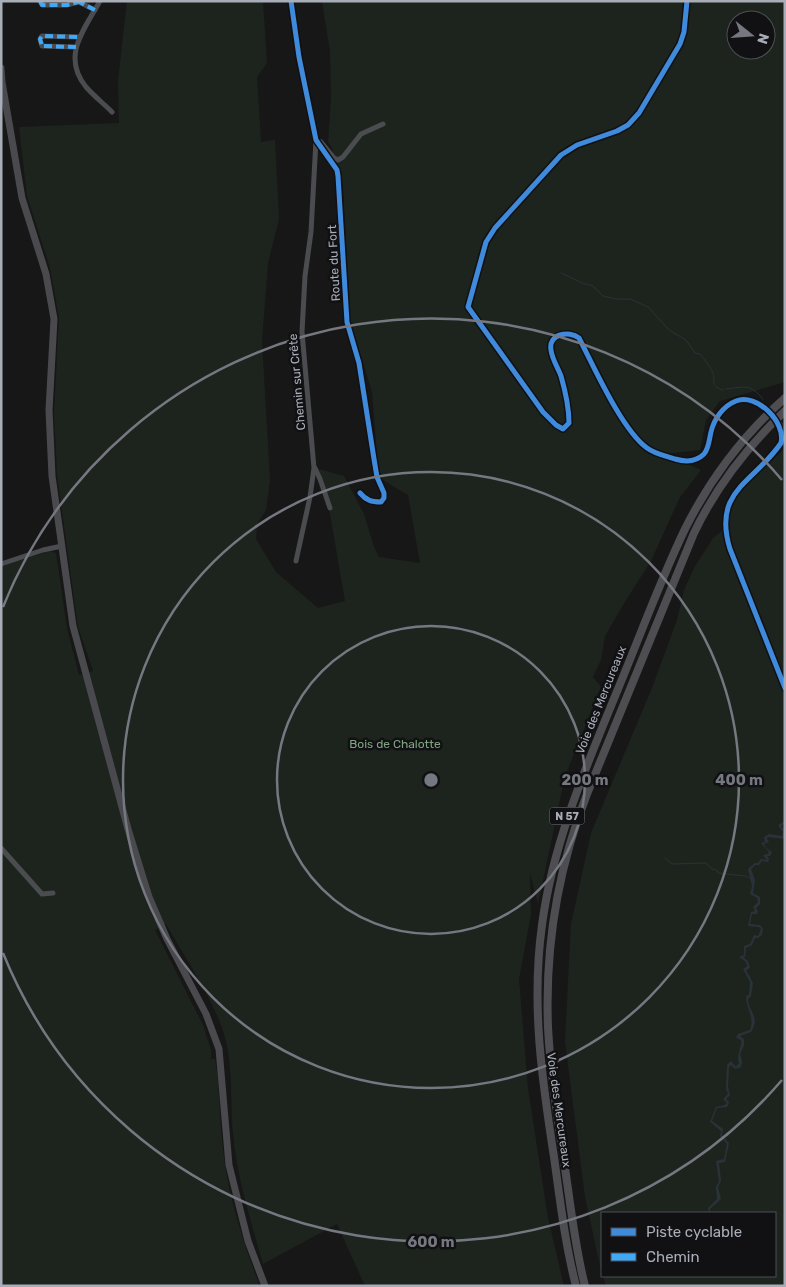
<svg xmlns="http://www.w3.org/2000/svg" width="786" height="1287" viewBox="0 0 786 1287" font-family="Rubik,sans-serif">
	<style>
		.green { fill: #1d241e; fill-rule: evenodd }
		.water { fill: #2a3239 }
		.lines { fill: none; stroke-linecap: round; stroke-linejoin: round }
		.stream { stroke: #2a3239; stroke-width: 1 }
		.minor { stroke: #4b4c50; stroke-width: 5 }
		.secondary { stroke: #4a4a4e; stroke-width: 7 }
		.trunk { stroke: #4e4e52; stroke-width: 8 }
		.quiet { stroke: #3fa9f5; stroke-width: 4; stroke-dasharray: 8 4; stroke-linecap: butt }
		.cycleway-casing { stroke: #111113; stroke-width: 8 }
		.cycleway { stroke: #408adc; stroke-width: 5 }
		.ring { fill: none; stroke: #757880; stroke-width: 2.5 }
		.labels { text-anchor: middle; stroke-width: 5; stroke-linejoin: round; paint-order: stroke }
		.shield { fill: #111113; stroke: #7b7e86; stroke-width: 1 }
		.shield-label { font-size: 11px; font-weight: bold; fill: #a8adb8 }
		.street-label { font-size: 12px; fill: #a8adb8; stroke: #111113 }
		.park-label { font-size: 12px; fill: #7fa381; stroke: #111113 }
		.centre { fill: #757880; stroke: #111113; stroke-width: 2.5 }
		.ring-label { font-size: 15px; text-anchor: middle; font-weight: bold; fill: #757880; stroke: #111113; stroke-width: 5; stroke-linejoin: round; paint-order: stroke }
	</style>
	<rect width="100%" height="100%" fill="#171717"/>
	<g class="green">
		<path d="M127 1H263L267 63 257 77 261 142 275 140 279 219 268 263 262 341 270 480 266 510 257 524 256 539 276 572 318 608 345 601 330 514 319 469 344 476 364 514 374 547 379 557 420 563 408 495 381 479 377 455 372 392 350 321 343 186 331 146 328 142 331 97 330 51 322 1H785V382L720 401 706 420 700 450 665 454 701 470 680 497 651 561 626 600 605 636 601 660 593 677 601 687 565 776 538 904 530 873 531 914 519 979 528 1088 548 1218 564 1286H365L337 1224 263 1264C251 1221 237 1178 233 1134 230 1100 234 1061 222 1028 210 994 184 956 166 924L155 930 203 1025 211 1050V1059H215C220 1086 219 1113 222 1140 226 1188 242 1241 260 1286H1V566L50 551 56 553 67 628 79 675 93 671 78 627 57 475 54 413 59 318 50 268 27 196 19 127 119 123 118 81ZM736 20H766V50H736Z"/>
		<path d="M785 448V1286H606L603 1276H775V1213H602V1275L585 1197 565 1041 571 924 591 833 652 688 677 620 684 590 694 568 713 538 727 527 729 513 739 491Z"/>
	</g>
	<path class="water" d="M785 821V823L781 826 785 831V839L768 837 767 839 769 842 764 844 766 848 772 852 770 856H767L769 859 768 862 762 861 759 865H755L751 869 755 880 753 893 760 897V904L756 908 758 911 757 914H752L750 924 760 925 763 929 762 935 758 938H755L752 945 746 948 745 957H743L748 961 750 968 746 970 753 983 751 996 748 999C748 1012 761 1016 751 1032L740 1036 744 1039V1045L740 1054 742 1061 741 1067 735 1069 731 1065 729 1067 728 1087 730 1095 726 1099 729 1102 727 1107 717 1108 712 1121 723 1129 722 1136 729 1143 725 1162 719 1163 721 1181 718 1187 721 1199 710 1209V1212L712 1213H709L708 1208 717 1199 716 1187 719 1181 716 1161 724 1159 727 1144 720 1136 721 1131 710 1122 716 1107 725 1105 727 1103 723 1099 728 1094 726 1088 727 1065 731 1061 736 1067 739 1063C736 1054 742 1049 741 1040L736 1038 738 1034 750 1030C755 1016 746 1009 746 996L749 995 750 982 743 969 747 966 746 962 739 957 744 955V946L750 944 754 935 758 936 761 929 759 927 748 926 751 912 755 911 753 907 758 902 757 898 750 894 752 886 748 869 755 863H758L761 859 767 860 763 855 768 854 769 852 761 843 765 842 764 837 769 834 782 836 783 832 778 825Z"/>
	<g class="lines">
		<g class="stream">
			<path d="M561 273 582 283 593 286 603 296 616 299H630L648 307 669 330 686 340 695 353 700 354C704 359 709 365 712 371 717 379 708 386 723 390"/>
			<path d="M726 389C746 387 749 383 763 399"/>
			<path d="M665 858 672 864 706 863 712 869 717 870 718 873 745 876 752 879"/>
		</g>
		<g class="minor">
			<path d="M40 1 42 5H67L78 2"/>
			<path d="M77 1 95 10"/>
			<path d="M100 1C84 30 61 56 86 87 94 96 104 104 112 112"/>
			<path d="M291 1 299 57 316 140 337 170 338 176 347 322 359 363 374 459 377 477 384 493V498L381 502C371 502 366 500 360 493"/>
			<path d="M687 1 684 32 680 44 639 113 628 125 617 131 577 145 561 155 495 228 486 242 468 307 543 412 556 425 563 429 569 423C569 408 565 390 561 376 558 368 552 359 551 350 548 334 569 330 579 338 594 367 621 430 647 448 655 454 666 456 675 459 685 462 696 462 703 454 711 446 709 435 713 425 721 403 746 392 765 408"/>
			<path d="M76 47 42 46 40 39 42 36 80 37"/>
			<path d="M321 142 334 158 338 160 343 157 361 134 383 124"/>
			<path d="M780 424 783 434 781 443C754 483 712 490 730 549L785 688"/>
			<path d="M315 468 320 479 330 508"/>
			<path d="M296 561 310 497 314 468 302 332 305 276 311 232 316 140"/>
			<path d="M1 564 43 550 62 546"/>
			<path d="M1 848 42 894 53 893"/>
		</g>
		<path class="secondary" d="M1 68 2 82 22 198 46 274 54 319 49 410 52 476 73 626 128 829 149 897 167 939 206 1014 219 1049 229 1165 248 1241 265 1286"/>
		<g class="trunk">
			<path d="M576 1286C565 1244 560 1200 554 1157 542 1080 531 1004 542 925 553 842 586 767 618 689 640 636 660 581 685 529 710 479 743 435 785 398"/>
			<path d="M585 1286C574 1243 570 1199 563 1155 557 1113 550 1070 548 1027 545 948 558 868 587 794L694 533C716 487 747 447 785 411"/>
		</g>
		<g class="quiet">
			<path d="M40 1 42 5H67L78 2"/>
			<path d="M77 1 95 10"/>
			<path d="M76 47 42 46 40 39 42 36 80 37"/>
		</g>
		<g class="cycleway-casing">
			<g id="cycleway">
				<path d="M291 1 299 57 316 140 337 170 338 176 347 322 359 363 374 459 377 477 384 493V498L381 502C371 502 366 500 360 493"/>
				<path d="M687 1 684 32 680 44 639 113 628 125 617 131 577 145 561 155 495 228 486 242 468 307 543 412 556 425 563 429 569 423C569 408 565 390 561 376 558 368 552 359 551 350 548 334 569 330 579 338 594 367 622 430 647 448 655 454 666 456 675 459 685 462 696 462 704 454 709 448 709 440 711 432 714 419 723 406 736 401 757 393 786 422 781 443 754 483 712 490 730 549L785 688"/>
			</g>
		</g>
		<use href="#cycleway" class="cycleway"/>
	</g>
	<g class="ring">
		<circle cx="431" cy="780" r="154"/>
		<circle cx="431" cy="780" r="308"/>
		<path d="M782 1080A462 462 0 0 1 3 953M3 607A462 462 0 0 1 782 480"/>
	</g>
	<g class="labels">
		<rect class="shield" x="549.5" y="807.5" width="35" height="17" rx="4"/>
		<g class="shield-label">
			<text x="567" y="820">N 57</text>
		</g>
		<g class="street-label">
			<text transform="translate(334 263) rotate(-93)" y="4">Route du Fort</text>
			<text transform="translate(297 382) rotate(-95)" y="4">Chemin sur Crête</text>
			<text transform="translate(601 700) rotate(-68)" y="4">Voie des Mercureaux</text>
			<text transform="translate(559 1110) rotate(82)" y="4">Voie des Mercureaux</text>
		</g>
		<g class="park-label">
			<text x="395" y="748">Bois de Chalotte</text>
		</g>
	</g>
	<circle cx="431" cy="780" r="8" class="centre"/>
	<g class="ring-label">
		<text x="585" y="785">200 m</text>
		<text x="739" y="785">400 m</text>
		<text x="431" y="1247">600 m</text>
	</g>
	<rect width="786" height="1287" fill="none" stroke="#a8adb8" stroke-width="5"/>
	<rect x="601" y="1212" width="175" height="65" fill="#111113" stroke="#4d4f55"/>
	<rect x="611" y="1228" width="25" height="8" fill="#408adc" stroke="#4d4f55"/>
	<text x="646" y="1237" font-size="15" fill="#a8adb8">Piste cyclable</text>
	<rect x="611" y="1253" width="25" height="8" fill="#3fa9f5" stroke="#4d4f55"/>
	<text x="646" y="1262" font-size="15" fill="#a8adb8">Chemin</text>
	<g transform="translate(751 35) rotate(107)"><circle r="24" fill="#111113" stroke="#4d4f55"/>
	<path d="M0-4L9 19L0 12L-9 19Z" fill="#757880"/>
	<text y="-8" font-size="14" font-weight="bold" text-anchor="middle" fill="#a8adb8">N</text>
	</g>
</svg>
